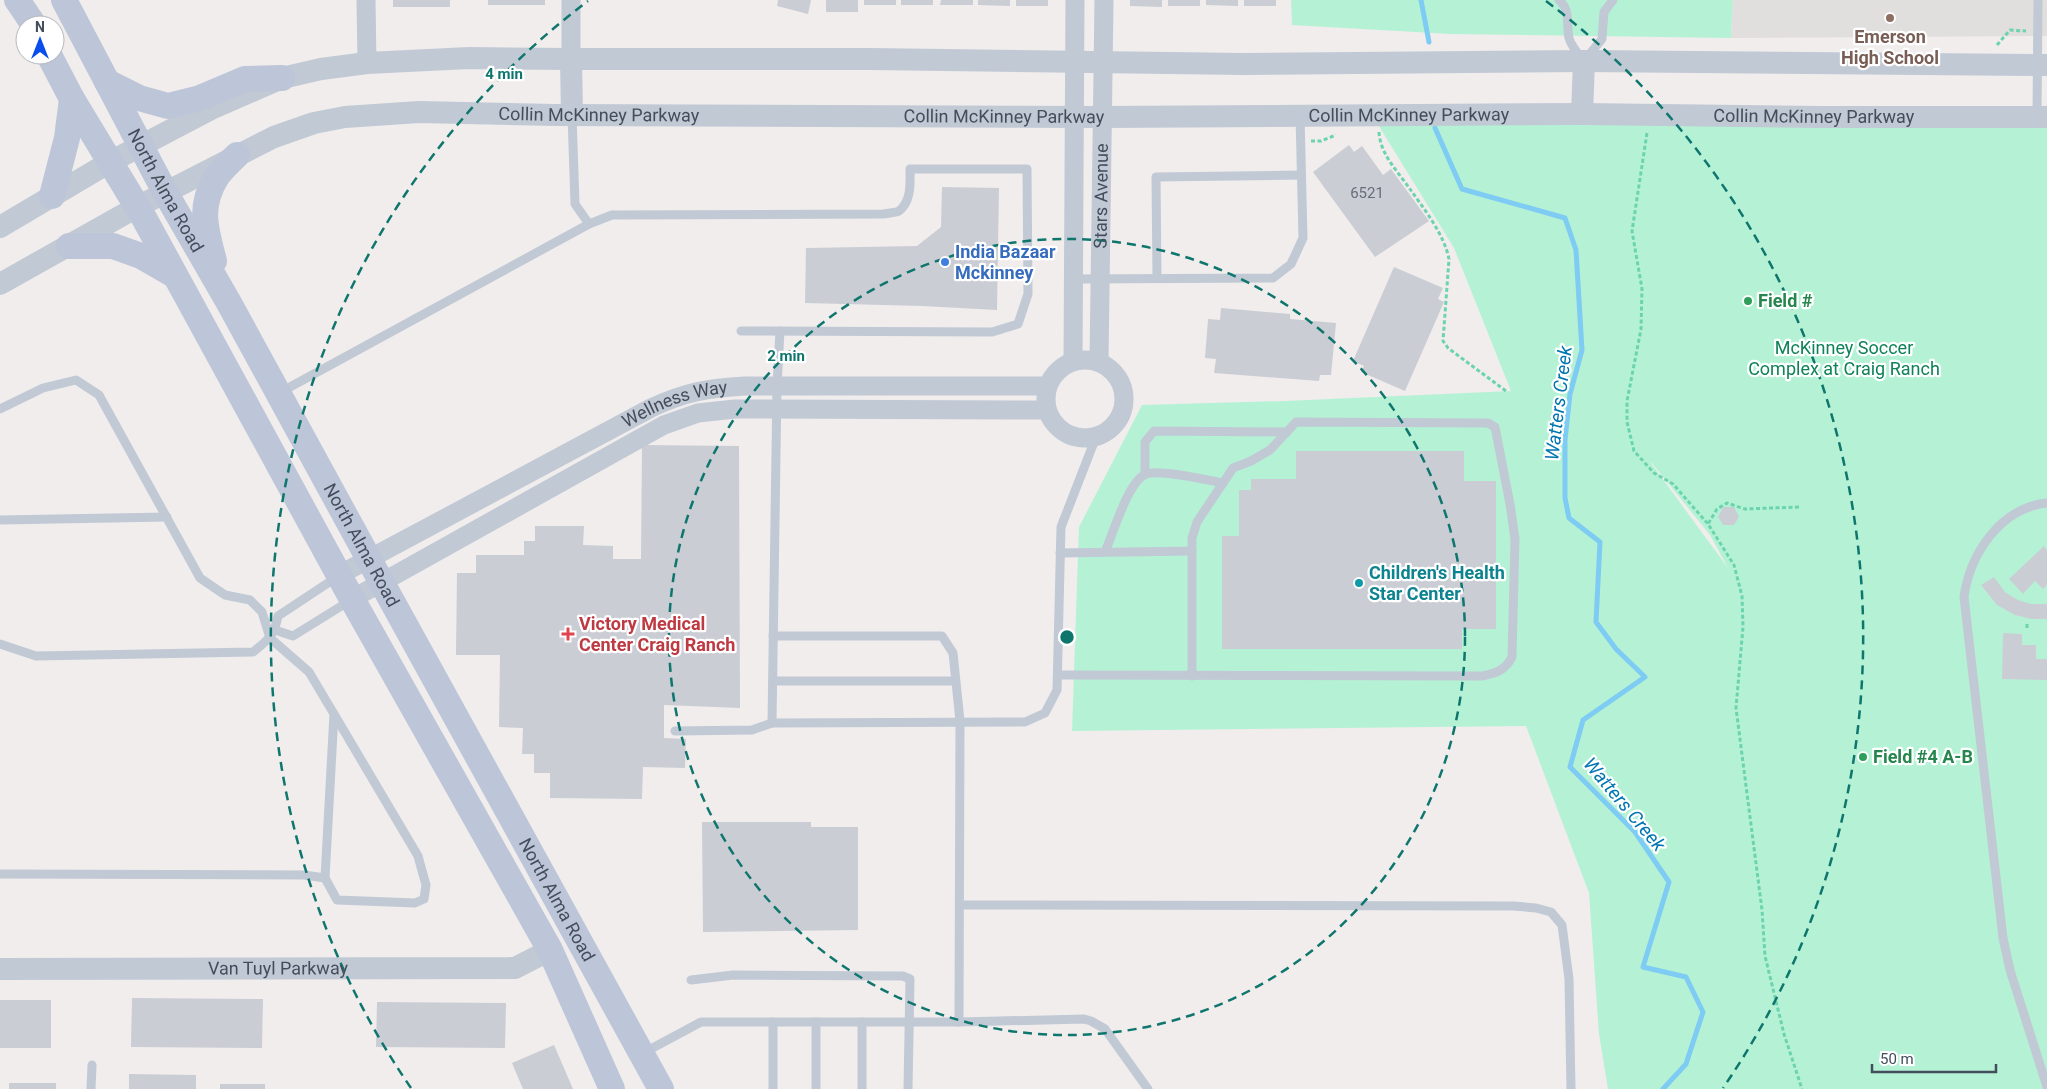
<svg xmlns="http://www.w3.org/2000/svg" width="2047" height="1089" viewBox="0 0 2047 1089" font-family="Roboto,sans-serif">
	<style>
		.education { fill: #e1dede }
		.green { fill: #b5f2d5; fill-rule: evenodd }
		.lines { fill: none; stroke-linecap: round; stroke-linejoin: round }
		.stream { stroke: #7ecbf3; stroke-width: 5 }
		.building { fill: #cbcdd5 }
		.path { stroke: #6bd3ae; stroke-width: 3; stroke-dasharray: 4 2.5; stroke-linecap: butt }
		.service { stroke: #c1c9d5; stroke-width: 9 }
		.minor { stroke: #c1c9d5; stroke-width: 19 }
		.tertiary { stroke: #c1c9d5; stroke-width: 22 }
		.secondary { stroke: #bdc6d8; stroke-width: 26 }
		.ring { fill: none; stroke: #0f766e; stroke-width: 2.5; stroke-dasharray: 9 6 }
		.education-dot { fill: #8d6e63; stroke: #fff; stroke-width: 2 }
		.shop-dot { fill: #3f7fe0; stroke: #fff; stroke-width: 2 }
		.leisure-dot { fill: #2e9e5b; stroke: #fff; stroke-width: 2 }
		.culture-dot { fill: #0f9aa8; stroke: #fff; stroke-width: 2 }
		.health-dot { fill: #e0444e; stroke: #fff; stroke-width: 2 }
		.labels { text-anchor: middle; stroke-width: 4.5; stroke-linejoin: round; paint-order: stroke }
		.number-label { font-size: 15px; fill: #656d7a }
		.education-label { font-size: 18px; font-weight: bold; fill: #785e54; stroke: #fff }
		.street-label { font-size: 18px; fill: #434d5b; stroke: #fff }
		.shop-label { font-size: 18px; font-weight: bold; fill: #366cbe; stroke: #fff; text-anchor: start }
		.leisure-label { font-size: 18px; font-weight: bold; fill: #27864d; stroke: #fff; text-anchor: start }
		.park-label { font-size: 18px; fill: #0e8258; stroke: #fff }
		.culture-label { font-size: 18px; font-weight: bold; fill: #0d838f; stroke: #fff; text-anchor: start }
		.health-label { font-size: 18px; font-weight: bold; fill: #be3a42; stroke: #fff; text-anchor: start }
		.water-label { font-size: 19px; font-style: italic; fill: #0075b2; stroke: #fff }
		.centre { fill: #0f766e; stroke: #fff; stroke-width: 2.5 }
		.ring-label { font-size: 15px; text-anchor: middle; font-weight: bold; fill: #0f766e; stroke: #fff; stroke-width: 4.5; stroke-linejoin: round; paint-order: stroke }
	</style>
	<rect width="100%" height="100%" fill="#f0edec"/>
	<path class="education" d="M1733 0H2047V36L1731 38Z"/>
	<g class="green">
		<path d="M1291 0H1733L1731 38 1450 34 1292 25Z"/>
		<path d="M1377 123 2047 126V1089H1608L1599 1034 1589 893 1526 726 1072 731 1079 527 1142 405 1285 401 1511 391 1454 248ZM1651 462 1710 535 1728 568 1651 463Z"/>
	</g>
	<g class="lines">
		<g class="stream">
			<path d="M1421 0 1429 42"/>
			<path d="M1435 128 1462 189 1565 218 1576 250 1582 350 1570 394 1565 440V498L1569 518 1600 542 1596 622 1616 649 1645 677 1583 720 1570 767 1635 832 1669 882 1643 967 1686 977 1703 1012 1686 1064 1663 1089"/>
		</g>
	</g>
	<g class="building">
		<rect x="393" y="0" width="57" height="7"/>
		<rect x="488" y="0" width="57" height="5"/>
		<path d="M778 0H811L808 14 777 6Z"/>
		<rect x="826" y="0" width="32" height="12"/>
		<rect x="864" y="0" width="32" height="5"/>
		<rect x="901" y="0" width="32" height="5"/>
		<path d="M941 0H973V5H940Z"/>
		<path d="M978 0H1010V6L978 5Z"/>
		<rect x="1016" y="0" width="32" height="6"/>
		<path d="M1130 0H1162V7L1130 6Z"/>
		<rect x="1168" y="0" width="32" height="6"/>
		<path d="M1206 0H1238V6L1206 5Z"/>
		<rect x="1244" y="0" width="32" height="6"/>
		<path d="M1349 145 1354 152 1362 146 1383 175 1391 169 1429 221 1375 257 1313 172Z"/>
		<path d="M942 187 999 188 997 310 922 306 805 303 806 248 917 246 941 227Z"/>
		<path d="M1394 267 1443 288 1438 299 1444 302 1405 391 1361 372 1364 366 1353 361Z"/>
		<path d="M1221 308 1290 314V319L1336 323 1331 375H1320L1319 381 1214 373 1216 359 1205 358 1208 319 1220 320Z"/>
		<path d="M642 445 739 446 740 708 664 705V738L686 739 685 768 643 767 642 799 550 798V773H534V754H522L523 728 499 727 500 655H456L457 573H476V555H524V541H535V526H584L583 545 613 546V559H641Z"/>
		<path d="M1296 451H1464V481H1496V629H1462V649H1222V536H1239V490H1251V479H1296Z"/>
		<path d="M1723 507H1734L1739 517 1734 525H1723L1718 517Z"/>
		<path d="M2044 546 2047 550V585L2043 589 2035 581 2023 594 2009 579Z"/>
		<path d="M1994 577 2005 592 2018 600 2031 604H2047V619H2031L2015 615 1997 605 1981 585Z"/>
		<path d="M2003 633 2022 634V645H2036V659H2047V680L2002 679Z"/>
		<path d="M702 822H811V827H858V930L703 932Z"/>
		<path d="M132 998 263 999 262 1048 131 1047Z"/>
		<rect x="0" y="1000" width="51" height="48"/>
		<path d="M377 1002 506 1003 505 1048 376 1047Z"/>
		<path d="M554 1045 573 1089H523L512 1063Z"/>
		<path d="M129 1074 196 1075V1089H129Z"/>
		<rect x="9" y="1083" width="47" height="6"/>
		<rect x="220" y="1084" width="45" height="5"/>
	</g>
	<g class="lines">
		<g class="path">
			<path d="M1997 45 2010 30 2026 31"/>
			<path d="M1379 132C1380 154 1398 172 1410 189 1424 209 1444 234 1449 259L1443 341 1448 348 1506 391"/>
			<path d="M1647 133 1632 231 1642 289 1641 329 1627 401V422L1634 451 1654 473 1673 484 1708 524"/>
			<path d="M1311 141H1321L1336 135"/>
			<path d="M1799 507 1745 509 1727 503 1717 509 1708 524 1734 565 1742 596 1743 627 1736 708 1762 910 1765 956 1784 1034 1802 1089"/>
			<path d="M2027 624V630"/>
		</g>
		<g class="service">
			<path d="M1559 0C1571 10 1566 24 1569 38 1571 46 1579 55 1584 61L1602 39 1604 12 1613 0"/>
			<path d="M572 115 575 204 589 224"/>
			<path d="M2037 116 2038 0"/>
			<path d="M1157 278 1156 177 1301 175"/>
			<path d="M1073 279 1273 278 1291 264 1303 238 1300 116"/>
			<path d="M279 393 589 224 612 215 883 214C888 213 895 213 899 211 912 201 910 182 910 169H1027L1028 294 1018 324 992 332 741 331"/>
			<path d="M0 409 43 388 76 380 99 395 200 578 225 595 250 600 262 612 270 638 309 672 334 714 325 878 304 875 0 874"/>
			<path d="M1145 474V442L1154 431 1287 432"/>
			<path d="M2047 503C2000 508 1970 554 1964 597L2003 938 2010 970 2047 1087"/>
			<path d="M0 520 167 517"/>
			<path d="M1192 551V676"/>
			<path d="M1105 552C1113 534 1128 481 1146 474 1160 469 1206 480 1223 483"/>
			<path d="M275 630 293 636 351 600"/>
			<path d="M773 636H942L953 653 960 721 959 1022"/>
			<path d="M0 644 36 656 253 652C268 640 274 636 278 616L337 577"/>
			<path d="M1058 675 1482 676C1495 673 1505 671 1512 657L1515 539 1510 504 1495 427 1488 423 1296 422 1270 450 1251 461 1233 468 1197 522 1192 538V551L1060 553"/>
			<path d="M773 681H955"/>
			<path d="M772 723 777 386 780 331"/>
			<path d="M675 731 752 730 772 723 1025 722 1045 713 1057 690 1061 527 1096 437"/>
			<path d="M325 878 337 900 415 903 424 899 426 885 418 856 334 714"/>
			<path d="M960 905 1514 906 1536 908 1551 912 1562 925 1569 979 1571 1089"/>
			<path d="M691 980 733 975 903 976 910 979 908 1089"/>
			<path d="M773 1022V1089"/>
			<path d="M862 1022V1089"/>
			<path d="M645 1052 701 1022H959L1084 1019 1091 1021 1105 1029 1148 1089"/>
			<path d="M91 1089 92 1065"/>
			<path d="M816 1089V1022"/>
		</g>
		<g class="minor">
			<path d="M366 0 367 63"/>
			<path d="M571 0V59"/>
			<circle cx="1085" cy="399" r="39"/>
			<path d="M1073 361 1075 0"/>
			<path id="s1" d="M1099 362 1104 0"/>
			<path id="s2" d="M339 575 651 408C685 392 708 388 745 386H1047"/>
			<path d="M352 599 664 425 698 413 735 409 1046 410"/>
		</g>
		<g class="tertiary">
			<path d="M571 59 572 115"/>
			<path d="M1582 114 1584 61"/>
			<path d="M0 227 110 162 211 109 282 78 321 69 367 63 469 58 571 59H870L1245 64 1584 61 2047 65"/>
			<path id="s3" d="M0 284 137 207 274 137 314 123 345 117 419 112 555 115 1102 117 1582 114 1821 117H2047"/>
			<path id="s4" d="M0 969 515 968 550 950"/>
		</g>
		<g class="secondary">
			<path d="M17 0 34 25"/>
			<path id="s5" d="M64 0 165 192 229 303 382 583 661 1089"/>
			<path d="M49 55 72 99 144 218 352 599 550 950 612 1089"/>
			<path d="M107 82 139 98 168 106 200 98 245 79 282 78"/>
			<path d="M52 196 67 138 72 99"/>
			<path d="M69 246H113L141 256 174 275"/>
			<path d="M214 261C206 230 198 208 216 178 221 170 230 162 237 155"/>
		</g>
	</g>
	<g class="ring">
		<circle cx="1067" cy="637" r="398"/>
		<path d="M411 1088A796 796 0 0 1 588 1M1546 1A796 796 0 0 1 1723 1088"/>
	</g>
	<circle class="education-dot" cx="1890" cy="18" r="5"/>
	<circle class="shop-dot" cx="945" cy="262" r="5"/>
	<g class="leisure-dot">
		<circle cx="1748" cy="301" r="5"/>
		<circle cx="1863" cy="757" r="5"/>
	</g>
	<circle class="culture-dot" cx="1359" cy="583" r="5"/>
	<path class="health-dot" d="M565.5 626.5h5v5h5v5h-5v5h-5v-5h-5v-5h5z"/>
	<g class="labels">
		<g class="number-label">
			<text x="1367" y="198">6521</text>
		</g>
		<g class="education-label">
			<text x="1890" y="43">Emerson<tspan x="1890" dy="21">High School</tspan></text>
		</g>
		<g class="street-label">
			<text dy="6" stroke="none"><textPath href="#s3" startOffset="639">Collin McKinney Parkway</textPath></text>
			<text dy="6" stroke="none"><textPath href="#s3" startOffset="1449">Collin McKinney Parkway</textPath></text>
			<text dy="6" stroke="none"><textPath href="#s3" startOffset="1044">Collin McKinney Parkway</textPath></text>
			<text dy="6" stroke="none"><textPath href="#s3" startOffset="1854">Collin McKinney Parkway</textPath></text>
			<text dy="6" stroke="none"><textPath href="#s5" startOffset="216">North Alma Road</textPath></text>
			<text dy="6" stroke="none"><textPath href="#s1" startOffset="166">Stars Avenue</textPath></text>
			<text dy="6" stroke="none"><textPath href="#s2" startOffset="378">Wellness Way</textPath></text>
			<text dy="6" stroke="none"><textPath href="#s5" startOffset="621">North Alma Road</textPath></text>
			<text dy="6" stroke="none"><textPath href="#s5" startOffset="1026">North Alma Road</textPath></text>
			<text dy="6" stroke="none"><textPath href="#s4" startOffset="278">Van Tuyl Parkway</textPath></text>
		</g>
		<g class="shop-label">
			<text x="955" y="258">India Bazaar<tspan x="955" dy="21">Mckinney</tspan></text>
		</g>
		<g class="leisure-label">
			<text x="1758" y="307">Field #</text>
			<text x="1873" y="763">Field #4 A-B</text>
		</g>
		<g class="park-label">
			<text x="1844" y="354">McKinney Soccer<tspan x="1844" dy="21">Complex at Craig Ranch</tspan></text>
		</g>
		<g class="culture-label">
			<text x="1369" y="579">Children's Health<tspan x="1369" dy="21">Star Center</tspan></text>
		</g>
		<g class="health-label">
			<text x="579" y="630">Victory Medical<tspan x="579" dy="21">Center Craig Ranch</tspan></text>
		</g>
		<g class="water-label">
			<text transform="translate(1558 403) rotate(-83)" y="7">Watters Creek</text>
			<text transform="translate(1625 804) rotate(50)" y="7">Watters Creek</text>
		</g>
	</g>
	<circle cx="1067" cy="637" r="8" class="centre"/>
	<g class="ring-label">
		<text x="504" y="79">4 min</text>
		<text x="786" y="361">2 min</text>
	</g>
	<g transform="translate(40 40)"><circle r="24" fill="#ffffff" stroke="#b4b8bd"/>
	<path d="M0-4L9 19L0 12L-9 19Z" fill="#094eec"/>
	<text y="-8" font-size="14" font-weight="bold" text-anchor="middle" fill="#434d5b">N</text>
	</g>
	<path d="M1872 1064v8h124v-8" fill="none" stroke="#434d5b" stroke-width="2.5"/>
	<text x="1880" y="1064" font-size="15" fill="#434d5b" stroke="#ffffff" stroke-width="4" paint-order="stroke">50 m</text>
</svg>
